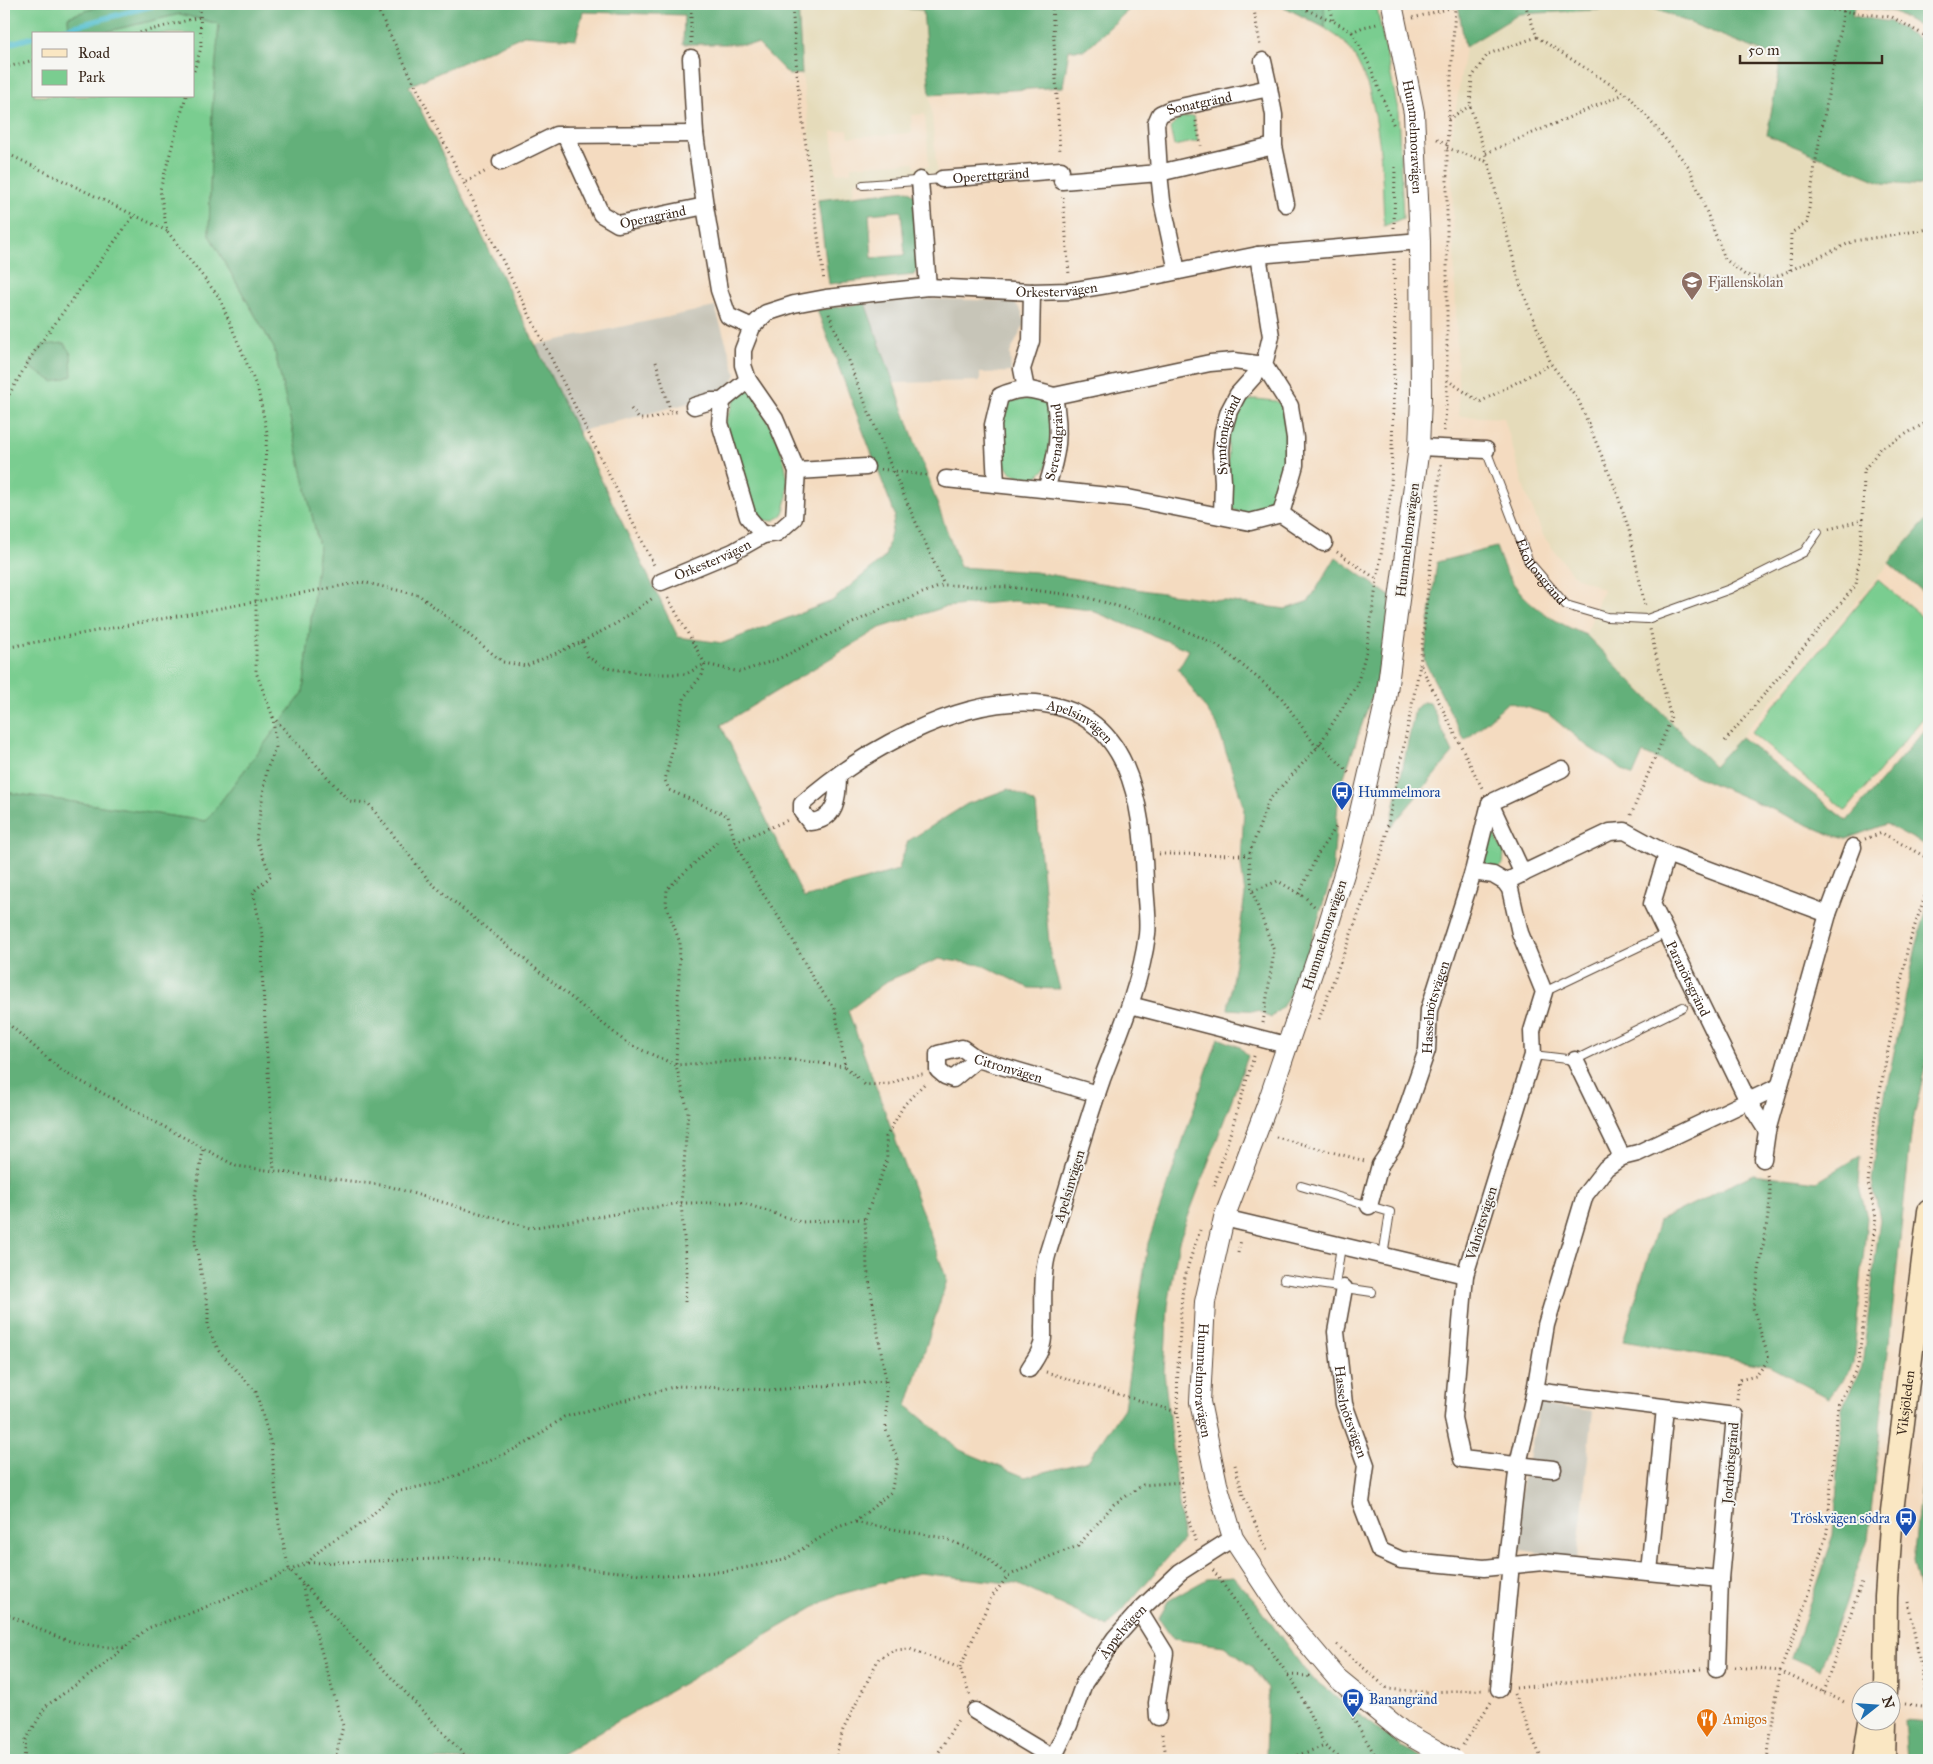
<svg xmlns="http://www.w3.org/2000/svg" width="1933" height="1764" viewBox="0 0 1933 1764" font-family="'IM FELL Great Primer',serif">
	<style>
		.built { fill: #e5dbba; fill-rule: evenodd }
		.industrial { fill: #c7c5b8 }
		.green { fill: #7acd90; stroke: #5a7c57 }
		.forest { fill: #63b07a; stroke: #4f6d4c; fill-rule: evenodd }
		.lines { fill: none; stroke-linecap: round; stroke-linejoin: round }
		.stream { stroke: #54bfcf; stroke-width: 5.5 }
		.service-casing { stroke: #574536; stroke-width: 10 }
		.minor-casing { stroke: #574536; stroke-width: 19 }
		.tertiary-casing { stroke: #574536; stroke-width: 22 }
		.secondary-casing { stroke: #574536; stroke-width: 25 }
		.path { stroke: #574536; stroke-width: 3; stroke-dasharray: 1 4; stroke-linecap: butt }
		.service { stroke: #fff; stroke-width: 8 }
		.minor { stroke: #fff; stroke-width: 16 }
		.tertiary { stroke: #fff; stroke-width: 20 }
		.secondary { stroke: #fae7c3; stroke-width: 22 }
		.tertiary-bridge-casing { stroke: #574536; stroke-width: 22; stroke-linecap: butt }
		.tertiary-bridge { stroke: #fff; stroke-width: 20 }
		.labels { text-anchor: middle; stroke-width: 4; stroke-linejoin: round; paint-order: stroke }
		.street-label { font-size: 14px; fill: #3b2a1e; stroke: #f6f6f2 }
		.education-label { font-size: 14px; fill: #785e54; stroke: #f6f6f2; text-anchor: start }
		.transit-label { font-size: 14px; fill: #164399; stroke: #f6f6f2; text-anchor: start }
		.food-label { font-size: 14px; fill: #c56008; stroke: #f6f6f2; text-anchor: start }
	</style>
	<rect width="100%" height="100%" fill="#f6f6f2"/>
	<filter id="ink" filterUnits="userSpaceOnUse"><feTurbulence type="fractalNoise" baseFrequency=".02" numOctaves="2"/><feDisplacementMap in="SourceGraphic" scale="10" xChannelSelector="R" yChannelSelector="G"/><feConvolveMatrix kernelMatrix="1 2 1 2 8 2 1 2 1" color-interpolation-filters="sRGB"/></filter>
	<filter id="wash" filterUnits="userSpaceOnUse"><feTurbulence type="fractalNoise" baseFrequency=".0096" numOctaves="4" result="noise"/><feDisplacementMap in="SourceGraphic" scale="20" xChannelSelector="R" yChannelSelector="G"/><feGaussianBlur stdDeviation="1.12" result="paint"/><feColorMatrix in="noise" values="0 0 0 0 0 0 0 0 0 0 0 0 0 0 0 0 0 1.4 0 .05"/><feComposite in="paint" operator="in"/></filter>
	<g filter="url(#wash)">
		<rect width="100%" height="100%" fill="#f4dbc0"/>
		<g class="built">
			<path d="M798 4H850L923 10 937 174 855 181 853 195 818 200 802 74ZM925 114 929 166 915 167 914 162 851 166V172L836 173 832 131 848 130 849 137 912 133 911 115Z"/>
			<path d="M1650 7 1781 59 1767 136 1882 183 1929 186V517L1715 767 1586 635 1603 589 1573 575 1544 537 1525 491 1504 418 1459 416 1451 142 1465 47 1519 14Z"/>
		</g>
		<g class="industrial">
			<path d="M928 299 1014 301 1022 312 1025 323 1010 353 1011 372 980 373V381L894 383 865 303Z"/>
			<path d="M715 307 736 374 730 386 720 395 577 432 535 345Z"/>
			<path d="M1539 1404 1593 1411 1577 1559 1515 1549 1523 1471 1529 1459Z"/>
		</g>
		<g class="green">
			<path d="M4 4H106L68 17 69 32 72 34H34V96H194V34H96L180 14 219 24 212 111 209 235 274 348 319 546 303 693 206 821 4 792Z"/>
			<path d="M1324 4H1376L1398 110 1403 218 1384 226C1382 172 1382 85 1344 42 1339 37 1331 33 1325 28Z"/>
			<path d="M1193 116 1198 141 1174 146 1170 128 1180 118Z"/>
			<path d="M749 387C771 425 800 472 782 516L772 521 760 519 749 505 725 423 736 396Z"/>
			<path d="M1036 398 1049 403 1053 418 1046 468 1036 478C1030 477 1021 477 1016 475 993 465 1001 428 1002 409L1012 401Z"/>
			<path d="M1255 399 1276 401 1285 407C1287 434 1294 471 1279 497 1276 503 1268 509 1263 514H1241L1229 506 1228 435 1243 402Z"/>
			<path d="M1878 580 1929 623V711L1846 811 1751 733Z"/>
			<path d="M1492 830 1504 853 1503 864 1497 870 1479 865 1486 831Z"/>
		</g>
		<g class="forest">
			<path d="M106 4H798L802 74 789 75 758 44H683L684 15 583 12 576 39 524 35 409 86 678 637 723 643 832 601 885 557 895 515 817 310 865 303 960 567 1035 572 1148 591 1286 609 1309 601 1336 557 1391 597 1377 681 1339 791 1332 876 1297 985 1282 1007 1271 1018 1258 1011 1228 1009 1245 895 1241 864 1244 807 1217 725 1178 669 1189 650 1090 610 1014 601 945 607 880 628 721 725 804 898 898 870 908 841 967 804 1008 789 1024 796 1036 805 1050 953 1060 989 1029 988 982 965 939 959 887 981 848 1011 947 1280 907 1406 960 1450 1025 1477 1088 1461 1124 1408 1148 1243 1218 1038 1240 1047 1248 1056 1179 1241 1168 1306 1164 1372 1183 1540 1108 1627 1017 1584 919 1573 834 1596 551 1760H4V792L206 821 303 693 319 546 274 348 209 235 212 111 219 24 180 14 96 34 69 32 68 17Z"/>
			<path d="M850 4H1135L1085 50H1069L1063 87 930 95 923 10Z"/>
			<path d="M1278 4H1324L1325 28Z"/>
			<path d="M1458 4H1929V32L1895 12 1855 6 1852 16 1891 22 1929 45V186L1883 183 1767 135 1781 59 1650 7 1519 14 1465 47Z"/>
			<path d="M908 190 916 196 921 262 914 275 829 284 818 200ZM901 211 905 255 872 258 869 214Z"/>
			<path d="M64 343 71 354 72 376 54 382 29 367 43 345Z"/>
			<path d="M1929 517V598L1889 563Z"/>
			<path d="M1496 547C1500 558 1504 570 1511 580 1529 607 1557 623 1586 635L1714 766 1741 737 1847 821 1929 725V847L1886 824 1846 839 1829 834 1643 753 1633 776 1587 746 1548 714 1508 702 1465 741 1424 660 1437 562Z"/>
			<path d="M1423 702 1430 703 1453 753 1390 828 1415 709Z"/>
			<path d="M1929 901V1049L1912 1126 1868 1540 1820 1670 1791 1657 1834 1535 1842 1408 1862 1367 1880 1219 1872 1181 1879 1124 1916 947Z"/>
			<path d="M1860 1156 1858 1183 1867 1217 1853 1364 1829 1398 1769 1366 1623 1341 1659 1221 1753 1174 1817 1182Z"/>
			<path d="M1929 1403V1629L1913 1562Z"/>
			<path d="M1233 1577 1258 1605 1309 1676 1402 1747 1427 1760H1280L1266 1756 1268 1689 1252 1667 1224 1646 1173 1639 1159 1619 1168 1601 1207 1579Z"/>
			<path d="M1905 1721 1929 1723V1760H1908Z"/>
		</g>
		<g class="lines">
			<g class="stream">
				<path d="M46 34 159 4"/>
				<path d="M4 45 34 37"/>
			</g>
		</g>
	</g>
	<g filter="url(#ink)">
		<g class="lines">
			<g class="service-casing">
				<g id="service">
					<path d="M863 185 942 179"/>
					<path id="s1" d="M1486 450 1529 562 1566 605 1607 617 1647 619 1730 589 1804 552 1818 532"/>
					<path d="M1544 992 1657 938"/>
					<path d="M1533 1055 1575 1060 1683 1007"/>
					<path d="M1301 1186 1390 1212 1383 1256"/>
					<path d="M1284 1279 1372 1292"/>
					<path d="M1335 1286 1341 1246"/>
				</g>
			</g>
			<g class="minor-casing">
				<g id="minor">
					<path d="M691 58 695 134 705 206 719 290 728 316 752 327"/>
					<path d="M1263 61 1269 88"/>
					<path id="s2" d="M565 135 601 214 618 224 705 206"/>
					<path id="s3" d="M1274 146 1159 173 1156 123 1160 114 1171 109 1269 88 1274 115V146L1286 204"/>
					<path d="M501 162 556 135 695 134"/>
					<path id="s4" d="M942 179 1061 170"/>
					<path d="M920 180 928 287"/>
					<path d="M1062 181 1159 173 1162 201 1177 271"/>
					<path d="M1264 365 1290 406 1295 438V465L1281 514"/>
					<path d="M1026 389 1022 369 1031 341 1032 292"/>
					<path id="s5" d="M722 401 720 423 748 517 763 535 777 533 794 518 797 471 775 419 748 380 743 365V350L752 327 766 313 794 304 826 298 928 287 1032 292 1070 291 1125 282 1258 255 1420 241"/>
					<path d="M694 406 711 401H722L748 380"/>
					<path d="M1419 447 1486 450"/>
					<path d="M797 471 866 467"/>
					<path d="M946 479 1128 498 1250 522 1281 514 1324 543"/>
					<path d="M996 484 993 425 1000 396C1022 386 1032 389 1054 396L1210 363 1234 361 1264 365"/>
					<path id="s6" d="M1046 489C1058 453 1061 434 1054 396"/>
					<path id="s7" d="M1222 515 1223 482 1221 451 1223 431 1229 411 1238 394 1264 365 1271 336 1258 255"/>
					<path id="s8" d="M661 582 733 552 763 535"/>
					<path id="s9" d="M838 776C838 798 836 820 810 822L802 812V804C859 753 957 697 1036 703 1131 711 1142 804 1145 880 1145 898 1149 918 1147 935 1141 984 1119 1034 1102 1079 1082 1136 1066 1195 1048 1252 1041 1275 1044 1304 1043 1327 1043 1334 1044 1341 1041 1347 1039 1355 1033 1362 1029 1369"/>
					<path id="s10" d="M1667 854 1652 904 1748 1101 1767 1131"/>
					<path d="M1473 872 1493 875 1505 882 1510 889 1520 933 1544 992 1532 1031 1533 1055 1465 1275 1453 1418 1462 1459 1553 1469"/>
					<path d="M1523 874 1490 803 1562 769"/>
					<path d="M1505 882 1610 832 1625 831 1667 854 1828 914"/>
					<path d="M1130 1005 1286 1045"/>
					<path id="s11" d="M977 1059 953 1079 945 1076 938 1070V1054L962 1048 977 1059 1097 1094"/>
					<path d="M1575 1060 1622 1157 1638 1153 1780 1086"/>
					<path d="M1763 1159 1767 1131 1828 914 1853 847"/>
					<path id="s12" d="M1369 1206 1380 1165 1395 1143 1427 1050 1429 1010 1473 872 1490 803"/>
					<path d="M1224 1218 1465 1275"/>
					<path id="s13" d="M1344 1288 1336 1332 1344 1404 1366 1465 1361 1503 1379 1550 1401 1560 1484 1568 1543 1562 1720 1579"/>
					<path d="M1535 1391 1735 1416 1720 1579 1717 1668"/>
					<path d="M1649 1572 1665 1408"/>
					<path d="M1139 1611 1165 1653 1157 1703 1158 1717"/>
					<path d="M1499 1689 1510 1574 1507 1559 1518 1464 1535 1391 1546 1325 1585 1195 1606 1168 1622 1157"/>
					<path d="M975 1711 1053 1758"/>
					<path id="s14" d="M1052 1760 1069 1725 1084 1683 1115 1638 1139 1611 1180 1572 1233 1538"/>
				</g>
			</g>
			<g class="tertiary-casing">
				<g id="tertiary">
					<path id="s15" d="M1399 38 1414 113 1420 241 1421 397 1419 447 1386 699 1351 851 1328 926 1266 1108 1224 1218 1205 1302 1200 1402 1217 1484 1233 1538 1283 1614 1337 1678 1402 1731 1437 1751"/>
				</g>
			</g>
			<g class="secondary-casing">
				<g id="secondary">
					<path id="s16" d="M1885 1692 1886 1597 1892 1512 1929 1211"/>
					<path d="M1864 1760 1870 1722"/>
					<path d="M1884 1760 1885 1722"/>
				</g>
			</g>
			<g class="path">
				<path d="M375 4 655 567"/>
				<path d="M792 4 798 86 824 281"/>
				<path d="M1052 4 1060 153"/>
				<path d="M1253 4 1260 45"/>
				<path d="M1293 4 1333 21 1352 32 1363 27 1377 24"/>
				<path d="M1330 4 1333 20"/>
				<path d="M1525 4 1537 37 1630 97 1689 167 1725 259 1745 275 1771 279 1854 241 1929 229"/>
				<path d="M1783 4 1892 17 1929 38"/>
				<path d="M1413 18 1465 4"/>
				<path d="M1352 32 1369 64 1394 126"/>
				<path d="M135 34 200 17"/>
				<path d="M1537 37 1488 54 1472 77 1470 106 1488 162 1520 284 1551 364 1578 399 1616 490 1629 530 1645 606"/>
				<path d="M691 43V4"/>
				<path d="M4 68 34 60"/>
				<path d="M194 71 201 48 200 4"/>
				<path d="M186 96 160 190 167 231 219 297 258 390 267 432 256 602V672L273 717 349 801 368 803 431 883 628 1044 676 1065 777 1058 845 1066"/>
				<path d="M1448 119 1470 106"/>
				<path d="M1196 121 1201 146"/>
				<path d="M1437 139 1447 144"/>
				<path d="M1447 148 1488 162"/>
				<path d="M4 152 167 231"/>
				<path d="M1486 153 1624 94"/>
				<path d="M466 182 488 170"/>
				<path d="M1063 197 1069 275"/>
				<path d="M1394 228 1395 167"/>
				<path d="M1790 270 1791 233 1807 223 1815 165 1845 4"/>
				<path d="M829 314 893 471 944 585"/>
				<path d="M656 362 671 413"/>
				<path d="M1447 380 1480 402 1551 364"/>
				<path d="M4 403 34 352 134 215"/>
				<path d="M631 409 639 419H649L679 411"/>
				<path d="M1444 431 1447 396V148L1455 7 1453 4"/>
				<path d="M881 469 930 476"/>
				<path d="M1829 529 1863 520"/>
				<path d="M1337 552 1378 580"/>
				<path d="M668 598 705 664 740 672 778 659 890 605 944 585 1010 587 1086 597 1151 616 1216 644 1281 697 1317 748"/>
				<path d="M582 642 588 657 606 668 647 674H686L705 664 702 675 685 696 665 780 669 790 728 816 735 842 756 883 789 933 815 982 835 1009 845 1066 865 1085 891 1084 908 1076 923 1074"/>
				<path d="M4 648 362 582 419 595 503 662 526 666 582 642 617 623 653 598"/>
				<path d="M1421 666 1483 790"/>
				<path d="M273 717 276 748 267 769 256 839 271 876 253 892 263 938 262 971 274 1171"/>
				<path d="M1725 741 1856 585 1863 520 1864 470 1881 448 1929 421"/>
				<path d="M1320 743 1349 773"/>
				<path d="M1631 815 1671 719 1650 629"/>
				<path d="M1865 839 1882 833 1929 859"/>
				<path d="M735 842 788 820"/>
				<path d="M1159 854 1249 855"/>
				<path d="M1253 891 1278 881 1306 898 1314 906"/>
				<path d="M1299 894 1319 852 1336 827"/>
				<path d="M1319 1019 1383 849 1420 665 1441 464"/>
				<path d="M4 1020 62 1071 236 1166 388 1186 530 1228 681 1203H743L801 1222 865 1219"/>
				<path d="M1263 1023 1274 951 1252 891 1249 855 1269 800 1317 748 1357 685 1366 652 1391 490 1395 330 1394 259"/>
				<path d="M1276 1137 1365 1161"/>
				<path d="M203 1150 195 1196V1242L208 1308V1328L219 1351 256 1392 271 1444 279 1524 289 1569 469 1760"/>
				<path d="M1214 1186 1255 1053"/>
				<path d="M1238 1253 1241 1240"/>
				<path d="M685 1302 687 1272 681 1203 688 1111 676 1065 680 943 666 904 667 889 718 841"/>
				<path d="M1046 1372 1177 1412"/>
				<path d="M1737 1399 1739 1380 1756 1376 1769 1359 1753 1308 1770 1203V1187L1767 1175"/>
				<path d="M1235 1465 1243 1495 1268 1553"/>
				<path d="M855 1522 891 1492 898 1461 886 1430V1381L867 1268 865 1219 887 1160 886 1137 904 1105 926 1082"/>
				<path d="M1196 1541C1173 1490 1176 1387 1180 1330 1181 1313 1181 1294 1185 1277 1189 1261 1195 1245 1200 1230"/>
				<path d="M308 1563 468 1558 663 1576 729 1571 784 1560 838 1527 854 1522 944 1538 982 1554 1008 1576"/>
				<path d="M1213 1570 1296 1686 1325 1746 1342 1760"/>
				<path d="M302 1585 343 1726 335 1760"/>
				<path d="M1908 1602 1929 1707"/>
				<path d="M4 1613C48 1633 74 1649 124 1647"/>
				<path d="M1337 1645 1388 1689 1424 1692 1482 1690"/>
				<path d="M1735 1667 1780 1671 1846 1703"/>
				<path d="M960 1668 991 1598 1008 1576 1051 1556 1078 1546 1114 1504 1143 1485 1183 1482"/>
				<path d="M1288 1675 1308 1676 1311 1680"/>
				<path d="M1516 1688 1701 1669"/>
				<path d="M1823 1692 1862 1582"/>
				<path d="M1514 1694 1542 1760"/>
				<path d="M1905 1704 1929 1707"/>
				<path d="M1353 1718 1378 1760"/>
				<path d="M1162 1734 1167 1760"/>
				<path d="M1463 1745 1491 1702"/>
				<path d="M24 1760 26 1740 46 1706 101 1667 148 1628 199 1610 307 1563 324 1546 366 1521 395 1492 441 1482 494 1459 529 1442 564 1417 677 1386 772 1390 886 1381"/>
				<path d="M837 1760V1751L843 1730 879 1658 894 1650 910 1649 960 1668 970 1696"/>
				<path d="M934 1760 959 1718"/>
				<path d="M1283 1760 1325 1746"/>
				<path d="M1620 1760 1647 1756 1671 1760"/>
				<path d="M1767 1760 1780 1671 1801 1617 1827 1532 1838 1405 1858 1366 1876 1216 1868 1183 1874 1123 1908 946 1929 884"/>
			</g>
			<use href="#service" class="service"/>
			<use href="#minor" class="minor"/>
			<use href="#tertiary" class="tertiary"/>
			<use href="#secondary" class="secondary"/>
			<g class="tertiary-bridge-casing">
				<g id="tertiary-bridge">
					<path d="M1392 4 1399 38"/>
					<path d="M1437 1751 1454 1760"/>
				</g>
			</g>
			<use href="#tertiary-bridge" class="tertiary-bridge"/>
		</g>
	</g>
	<defs>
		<g id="school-pin" transform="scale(1.125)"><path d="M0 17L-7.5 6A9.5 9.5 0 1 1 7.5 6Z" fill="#8d6e63" stroke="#f6f6f2"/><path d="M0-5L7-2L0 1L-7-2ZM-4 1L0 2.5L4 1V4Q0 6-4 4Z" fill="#fff"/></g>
		<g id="bus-pin" transform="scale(1.125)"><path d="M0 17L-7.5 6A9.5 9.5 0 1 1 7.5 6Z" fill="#1a4fb4" stroke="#f6f6f2"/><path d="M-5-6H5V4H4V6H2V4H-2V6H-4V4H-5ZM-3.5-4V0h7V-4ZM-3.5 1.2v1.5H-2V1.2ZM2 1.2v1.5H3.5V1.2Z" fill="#fff"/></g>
		<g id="restaurant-pin" transform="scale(1.125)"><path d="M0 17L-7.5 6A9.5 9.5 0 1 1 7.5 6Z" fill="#e8710a" stroke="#f6f6f2"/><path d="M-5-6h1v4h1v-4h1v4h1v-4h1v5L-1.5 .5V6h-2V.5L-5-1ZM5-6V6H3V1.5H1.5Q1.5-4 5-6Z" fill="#fff"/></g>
	</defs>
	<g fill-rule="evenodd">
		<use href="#school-pin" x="1692" y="282"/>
		<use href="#bus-pin" x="1342" y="792"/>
		<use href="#bus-pin" x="1906" y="1518"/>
		<use href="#bus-pin" x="1353" y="1699"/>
		<use href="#restaurant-pin" x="1707" y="1719"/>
	</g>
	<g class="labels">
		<g class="street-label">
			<text dy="5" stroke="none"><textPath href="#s3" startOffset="219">Sonatgränd</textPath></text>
			<text dy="5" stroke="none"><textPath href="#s15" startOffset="100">Hummelmoravägen</textPath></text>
			<text dy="5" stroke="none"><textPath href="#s4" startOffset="49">Operettgränd</textPath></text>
			<text dy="5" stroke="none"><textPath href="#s2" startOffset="142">Operagränd</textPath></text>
			<text dy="5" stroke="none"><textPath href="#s5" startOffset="700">Orkestervägen</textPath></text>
			<text dy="5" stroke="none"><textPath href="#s7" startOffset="81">Symfonigränd</textPath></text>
			<text dy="5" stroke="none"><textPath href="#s6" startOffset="48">Serenadgränd</textPath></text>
			<text transform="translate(1407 540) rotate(-83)" y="5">Hummelmoravägen</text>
			<text dy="5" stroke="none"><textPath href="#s8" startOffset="56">Orkestervägen</textPath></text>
			<text dy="5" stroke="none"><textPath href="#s1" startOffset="134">Ekollongränd</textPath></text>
			<text dy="5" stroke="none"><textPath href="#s9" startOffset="391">Apelsinvägen</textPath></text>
			<text transform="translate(1324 935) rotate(-72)" y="5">Hummelmoravägen</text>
			<text dy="5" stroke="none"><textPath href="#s10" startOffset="135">Paranötsgränd</textPath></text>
			<text dy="5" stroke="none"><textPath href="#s12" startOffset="211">Hasselnötsvägen</textPath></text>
			<text dy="5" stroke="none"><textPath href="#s11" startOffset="141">Citronvägen</textPath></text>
			<text transform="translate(1069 1186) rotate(-73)" y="5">Apelsinvägen</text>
			<text transform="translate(1481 1223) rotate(-73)" y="5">Valnötsvägen</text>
			<text dy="5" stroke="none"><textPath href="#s15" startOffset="1374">Hummelmoravägen</textPath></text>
			<text dy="5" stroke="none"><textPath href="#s16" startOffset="290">Viksjöleden</textPath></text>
			<text dy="5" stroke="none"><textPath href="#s13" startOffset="126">Hasselnötsvägen</textPath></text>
			<text transform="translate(1730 1463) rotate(-85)" y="5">Jordnötsgränd</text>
			<text dy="5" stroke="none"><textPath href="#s14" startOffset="148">Äppelvägen</textPath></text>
		</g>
		<g class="education-label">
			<text x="1708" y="287">Fjällenskolan</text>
		</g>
		<g class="transit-label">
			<text x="1358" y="797">Hummelmora</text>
			<text x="1890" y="1523" text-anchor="end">Tröskvägen södra</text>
			<text x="1369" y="1704">Banangränd</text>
		</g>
		<g class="food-label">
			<text x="1723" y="1724">Amigos</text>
		</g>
	</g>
	<rect width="1933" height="1764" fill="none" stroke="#f6f6f2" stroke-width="20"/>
	<rect x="32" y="32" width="162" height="65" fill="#f6f6f2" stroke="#aba49d"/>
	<rect x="42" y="49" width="25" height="8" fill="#fae7c3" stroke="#aba49d"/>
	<text x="78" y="58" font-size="15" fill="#3b2a1e">Road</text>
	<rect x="42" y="70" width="25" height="15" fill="#7acd90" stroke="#aba49d"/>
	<text x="78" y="82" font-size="15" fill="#3b2a1e">Park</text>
	<g transform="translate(1876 1706) rotate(73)"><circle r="24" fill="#f6f6f2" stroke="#aba49d"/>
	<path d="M0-4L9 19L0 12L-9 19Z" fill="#1f6fb2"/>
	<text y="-8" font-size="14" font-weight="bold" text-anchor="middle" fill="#3b2a1e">N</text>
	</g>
	<path d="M1740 55v8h142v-8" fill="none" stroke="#3b2a1e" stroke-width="2.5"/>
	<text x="1748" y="55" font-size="15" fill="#3b2a1e" stroke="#f6f6f2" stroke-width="4" paint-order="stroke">50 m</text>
</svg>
